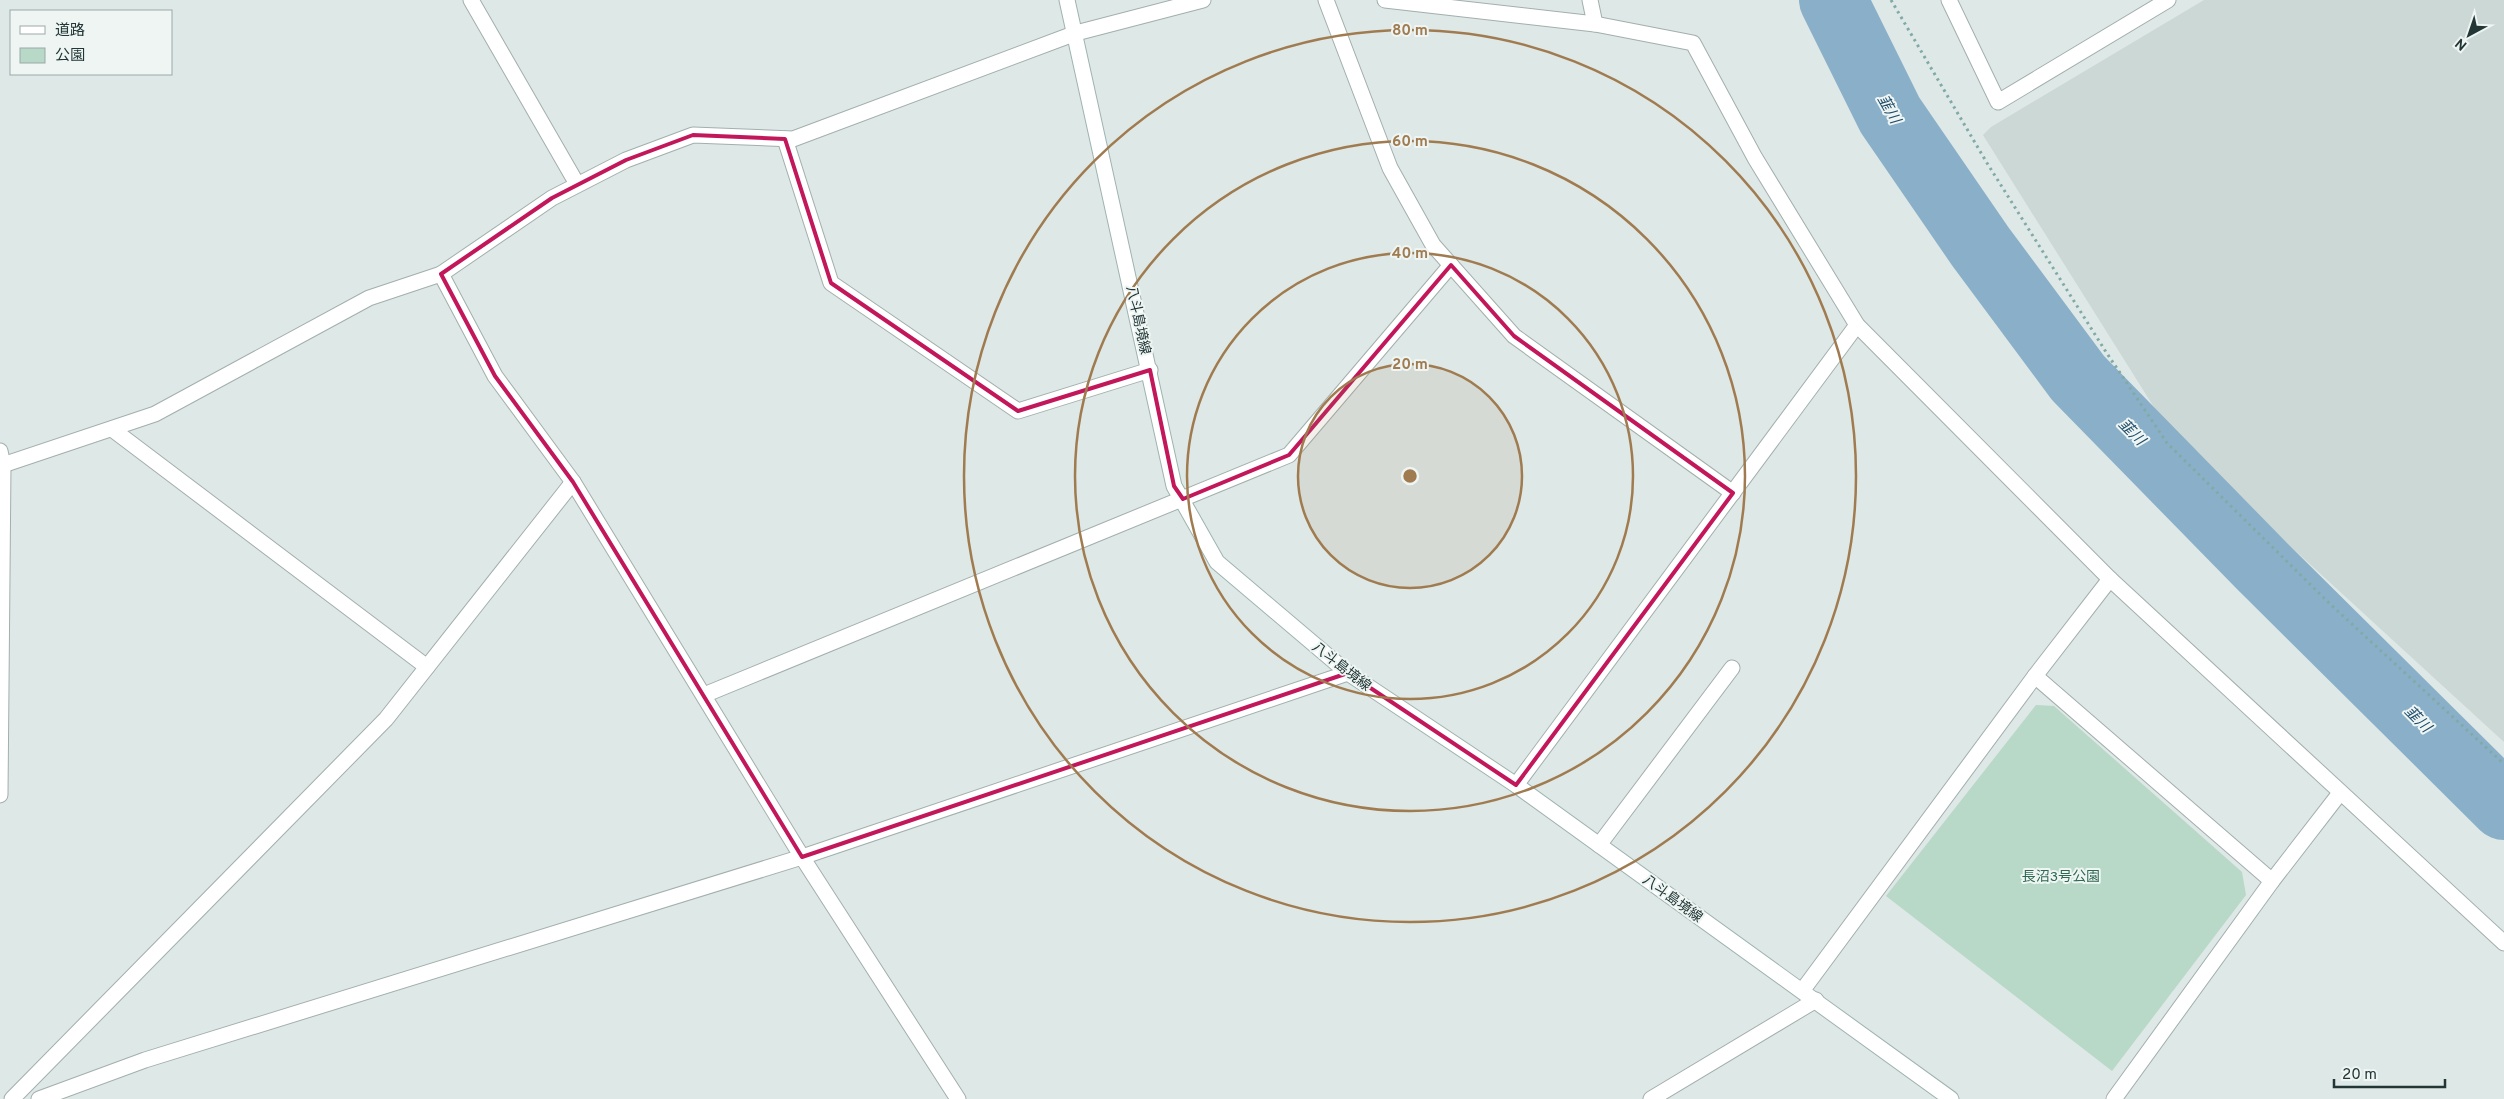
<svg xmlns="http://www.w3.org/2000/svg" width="2504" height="1099" viewBox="0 0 2504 1099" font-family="Overpass,'Noto Sans JP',sans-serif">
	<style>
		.built { fill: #ccd8d5 }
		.green { fill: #b8d8c8 }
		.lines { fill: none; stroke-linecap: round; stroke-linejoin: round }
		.river { stroke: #8ab0c9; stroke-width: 68 }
		.service-casing { stroke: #a2afad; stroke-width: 17 }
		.minor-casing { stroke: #a2afad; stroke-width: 17 }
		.tertiary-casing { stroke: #a2afad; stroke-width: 17 }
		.secondary-casing { stroke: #9eb3b0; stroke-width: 17 }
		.path { stroke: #81a9a6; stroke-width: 3; stroke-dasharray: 2.5 4; stroke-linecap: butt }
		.service { stroke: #fff; stroke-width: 15 }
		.minor { stroke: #fff; stroke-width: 15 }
		.tertiary { stroke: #fff; stroke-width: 15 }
		.secondary { stroke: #fff; stroke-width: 15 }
		.marked { fill: none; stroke: #c2185b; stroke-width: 4; stroke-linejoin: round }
		.ring { fill: none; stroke: #a07b50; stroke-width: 2.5 }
		.labels { text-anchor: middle; stroke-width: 4; stroke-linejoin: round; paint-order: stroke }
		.street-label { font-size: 14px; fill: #213635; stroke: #eef5f3 }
		.park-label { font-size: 14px; fill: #2f6953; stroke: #eef5f3 }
		.water-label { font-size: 15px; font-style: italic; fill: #214d6c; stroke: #eef5f3 }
		.centre { fill: #a07b50; stroke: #eef5f3; stroke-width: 2.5 }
		.ring-label { font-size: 15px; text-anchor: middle; font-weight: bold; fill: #a07b50; stroke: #eef5f3; stroke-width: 4; stroke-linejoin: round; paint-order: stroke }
	</style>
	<rect width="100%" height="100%" fill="#dee8e6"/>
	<path class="built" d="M2204 0H2504V742L2204 467 2157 412 1983 135 1991 127Z"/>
	<path class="green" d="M2036 705 2054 706 2242 872 2246 895 2112 1071 1886 896Z"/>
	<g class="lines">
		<path class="river" d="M1833 0 1890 115 1980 246 2078 378 2261 565 2504 806"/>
		<g class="service-casing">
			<path id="service" d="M1599 845 1732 668"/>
		</g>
		<g class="minor-casing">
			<g id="minor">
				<path d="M471 0 577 184"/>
				<path d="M1326 0 1390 168 1433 245 1514 336 1733 493"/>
				<path d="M1385 0 1595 24 1693 43 1755 158 1857 325 2110 579 2504 943"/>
				<path d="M1590 0 1595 24"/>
				<path d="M1949 0 1998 102 2168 0"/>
				<path d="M1076 33 1203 0"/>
				<path d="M785 139 831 283 1018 411 1150 370"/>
				<path d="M441 274 495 376 573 482 802 857 958 1099"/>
				<path d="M112 429 427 667"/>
				<path d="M0 451 3 465 0 795"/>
				<path d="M2035 676 2272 881"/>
				<path d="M704 695 1289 455 1451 265"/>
				<path d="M1516 785 1857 325"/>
				<path d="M1802 991 2035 676 2110 579"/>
				<path d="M12 1099 386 719 573 482"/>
				<path d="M39 1099 145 1060 802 857 1348 673"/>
				<path d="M1651 1099 1816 1000"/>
				<path d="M2114 1099 2272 881 2340 793"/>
			</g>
		</g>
		<g class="tertiary-casing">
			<path id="tertiary" d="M0 466 155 414 369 298 441 274 552 198 626 160 693 135 793 139 1076 33"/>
		</g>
		<g class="secondary-casing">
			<path id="secondary" d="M1067 0 1174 486 1217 562 1348 673 1516 785 1951 1099"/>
		</g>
		<path class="path" d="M1891 0 1987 163 2106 352 2167 443 2329 603 2504 764"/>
		<use href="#service" class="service"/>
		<use href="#minor" class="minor"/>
		<use href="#tertiary" class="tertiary"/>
		<use href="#secondary" class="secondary"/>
	</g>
	<path class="marked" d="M693 135 785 139 831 283 1018 411 1150 370 1174 486 1183 499 1289 455 1451 265 1514 336 1733 493 1516 785 1348 673 802 857 573 482 495 376 441 274 552 198 626 160Z"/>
	<circle cx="1410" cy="476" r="112" fill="#a07b50" fill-opacity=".12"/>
	<g class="ring">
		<circle cx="1410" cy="476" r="112"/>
		<circle cx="1410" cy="476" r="223"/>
		<circle cx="1410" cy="476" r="335"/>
		<circle cx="1410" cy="476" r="446"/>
	</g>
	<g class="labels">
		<g class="street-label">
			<text transform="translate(1139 320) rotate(78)" y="5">八斗島境線</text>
			<text transform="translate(1342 666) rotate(38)" y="5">八斗島境線</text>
			<text transform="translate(1673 898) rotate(36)" y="5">八斗島境線</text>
		</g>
		<g class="park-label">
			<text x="2061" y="881">長沼3号公園</text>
		</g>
		<g class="water-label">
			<text transform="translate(1889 109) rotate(60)" y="5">韮川</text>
			<text transform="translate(2132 432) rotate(45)" y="5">韮川</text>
			<text transform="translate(2418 719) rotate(45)" y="5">韮川</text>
		</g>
	</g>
	<circle cx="1410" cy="476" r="8" class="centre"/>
	<g class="ring-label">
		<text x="1410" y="35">80 m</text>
		<text x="1410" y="146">60 m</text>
		<text x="1410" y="258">40 m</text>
		<text x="1410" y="369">20 m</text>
	</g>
	<rect x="10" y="10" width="162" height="65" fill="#eef5f3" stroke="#9ca9a7"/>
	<rect x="20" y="26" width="25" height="8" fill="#ffffff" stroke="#9ca9a7"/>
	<text x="55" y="35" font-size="15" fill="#213635">道路</text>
	<rect x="20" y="48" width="25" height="15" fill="#b8d8c8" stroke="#9ca9a7"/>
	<text x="55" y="60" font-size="15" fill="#213635">公園</text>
	<g transform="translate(2469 35) rotate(220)" stroke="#eef5f3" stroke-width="4" paint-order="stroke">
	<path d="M0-4L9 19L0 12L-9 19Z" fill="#213635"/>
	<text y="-8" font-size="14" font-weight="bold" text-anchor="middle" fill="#213635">N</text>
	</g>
	<path d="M2334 1079v8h111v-8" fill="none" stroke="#213635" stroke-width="2.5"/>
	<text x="2342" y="1079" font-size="15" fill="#213635" stroke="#eef5f3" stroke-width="4" paint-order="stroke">20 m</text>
</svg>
